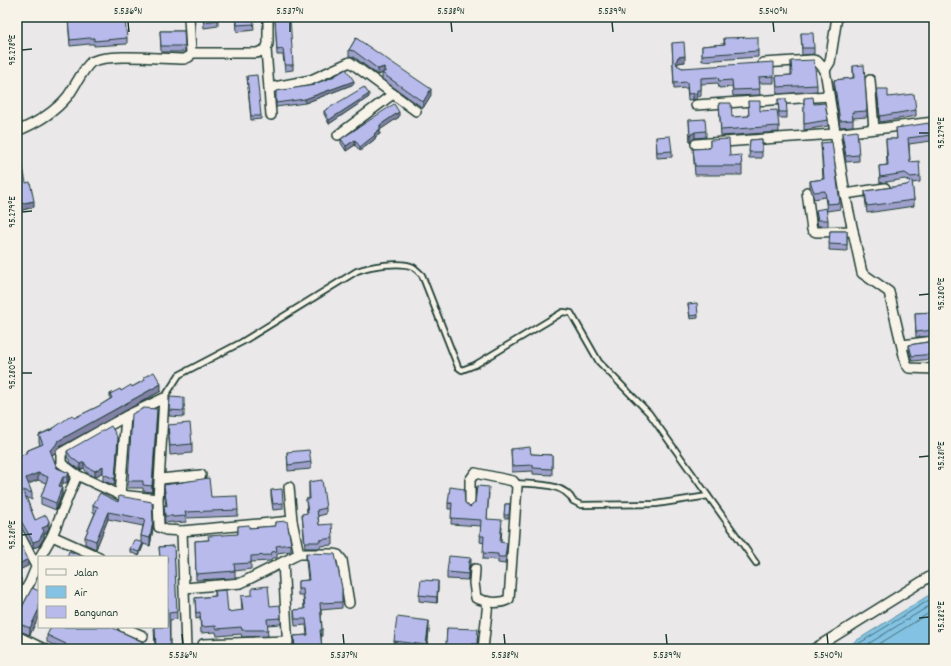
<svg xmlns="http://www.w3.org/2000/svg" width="951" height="666" viewBox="0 0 951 666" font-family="Dekko,sans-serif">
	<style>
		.water { fill: #83c2e3; stroke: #5b8d9d }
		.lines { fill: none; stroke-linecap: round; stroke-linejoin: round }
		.shore { stroke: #47727a; stroke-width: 1 }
		.service-casing { stroke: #1f3d34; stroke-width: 8 }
		.minor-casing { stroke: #1f3d34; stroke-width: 12 }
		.service { stroke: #f7f3e8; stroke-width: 4.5 }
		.minor { stroke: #f7f3e8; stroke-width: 9 }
		.wall { fill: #9ea0cb; stroke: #1f3d34 }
		.shaded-wall { fill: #8182a5; stroke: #1f3d34 }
		.building { fill: #b8baec; stroke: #1f3d34 }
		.ticks { fill: none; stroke: #1f3d34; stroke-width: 1.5 }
		.neatline { fill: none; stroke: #1f3d34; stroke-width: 1.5 }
		.ticks-label { font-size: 10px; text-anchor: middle; fill: #1f3d34 }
	</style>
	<rect width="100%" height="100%" fill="#eae8e9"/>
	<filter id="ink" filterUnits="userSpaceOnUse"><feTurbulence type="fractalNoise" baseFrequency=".025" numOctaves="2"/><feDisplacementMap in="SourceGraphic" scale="8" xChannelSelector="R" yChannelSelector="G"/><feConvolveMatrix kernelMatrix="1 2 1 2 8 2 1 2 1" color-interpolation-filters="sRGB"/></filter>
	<g filter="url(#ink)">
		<path class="water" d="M934 592V649H843Z"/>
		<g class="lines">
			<g class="shore">
				<path d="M850 649 934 597"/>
				<path d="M860 649 934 603"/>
				<path d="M871 649 934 610"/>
			</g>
			<g class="service-casing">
				<g id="service">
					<path d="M164 398 179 375 242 342 357 271C370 266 401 261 413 267 416 269 420 273 422 275L458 367 462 370 475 365 563 312 571 313 599 362 649 413 756 563"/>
					<path d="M516 483C535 485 564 482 573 501L581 505 656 504 708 496"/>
				</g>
			</g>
			<g class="minor-casing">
				<g id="minor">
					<path d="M189 17 191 53"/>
					<path d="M266 49 271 115"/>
					<path d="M763 63 812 60 817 61 825 70 845 194 862 273 889 292 906 364 909 368 934 369"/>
					<path d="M825 70 830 62 837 17"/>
					<path d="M870 80 874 129"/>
					<path d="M269 88 311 80 350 62 416 111"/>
					<path d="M696 105 829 96"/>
					<path d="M17 131C37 123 54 113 68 96 76 85 81 72 91 62 111 53 161 59 184 59L189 57 191 53H257L266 49 268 44V17"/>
					<path d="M338 135 393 94"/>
					<path d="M696 144 834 134 934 122"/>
					<path d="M807 192 812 230 816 232 853 231"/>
					<path d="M845 194 885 188"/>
					<path d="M902 345 934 341"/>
					<path d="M160 479 201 475"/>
					<path d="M289 487 292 521 299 554"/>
					<path d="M120 495 126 416"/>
					<path d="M158 499 120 495 77 475 61 463V453L126 416 164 398 158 499 159 527 166 530 182 531 292 521"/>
					<path d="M470 507V480L475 473 513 481 517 486 509 599C499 605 485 602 476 598L474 583 475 569"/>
					<path d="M17 530 36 566"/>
					<path d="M182 531 186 649"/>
					<path d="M52 536 99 557"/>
					<path d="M40 557 52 536 77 475"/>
					<path d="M283 562 288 649"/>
					<path d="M185 588 241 583 299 554H334L338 555 342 560 349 603"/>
					<path d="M17 605 30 582 39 560"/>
					<path d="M123 627 143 636"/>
					<path d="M17 636 44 649"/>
					<path d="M203 644 288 641"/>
					<path d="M483 649 488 602"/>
					<path d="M814 649 934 574"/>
				</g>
			</g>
			<use href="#service" class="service"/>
			<use href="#minor" class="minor"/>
		</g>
		<g class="wall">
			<path d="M203 17H218V26L204 28Z"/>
			<path d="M236 17H253L254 30 237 32Z"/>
			<path d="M275 18 293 65V70L285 71 283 55H277Z"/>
			<path d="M68 19 98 21 127 38V44L94 46V44H89L70 46Z"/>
			<path d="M160 31H184L185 52H161Z"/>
			<path d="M801 33 814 48V54L802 55Z"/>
			<path d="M356 38 431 95 423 108 382 79V73L378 75 354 57 349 56V50Z"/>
			<path d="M724 38 758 51V57L702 61V46L724 44Z"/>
			<path d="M672 43 685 62 678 63 677 65 682 68 774 76V83H759L760 95 733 96 732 87 719 88 718 83 701 84V96L697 97V99L688 100 687 88 674 89Z"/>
			<path d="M791 61 817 85V91L777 94 776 76 791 75Z"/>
			<path d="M853 66 867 111V117L853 118V126L840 127 834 86V80L853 78Z"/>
			<path d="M247 76 261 116V119L251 120Z"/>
			<path d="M314 84H354L305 103 276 107V95L314 86Z"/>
			<path d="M877 89 888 97 916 110V116L880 122 877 95Z"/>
			<path d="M369 97 329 124 324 114V111Z"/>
			<path d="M804 98 814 104 828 120V126L804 130Z"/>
			<path d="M778 99 787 112V118H779Z"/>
			<path d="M748 101 779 126V132L721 136 719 103 732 117 749 116Z"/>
			<path d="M399 117 380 129V134L375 137V139L360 151 355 145 346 151 341 143V139Z"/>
			<path d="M689 120 706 131V137L695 138 690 142Z"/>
			<path d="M896 128 931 135V141L909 144 910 162 920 176V182L912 183 914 200V206L867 213 865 197V191L907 185 910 182 905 179 880 183 879 166 887 165 886 139H897Z"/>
			<path d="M842 133 859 155V161L846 162 842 139Z"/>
			<path d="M656 137 672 151V157L657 158Z"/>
			<path d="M762 139V158H749L750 140Z"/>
			<path d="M710 140 730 156 742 166V175H695L693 149 710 148Z"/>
			<path d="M821 143 840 203V209L827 211 825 197 814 199 810 187V181L823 179Z"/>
			<path d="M17 158 34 207 19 211 17 203Z"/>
			<path d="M816 210 828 220V226H818L816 216Z"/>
			<path d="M830 231H847V251L829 250Z"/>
			<path d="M688 304 698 315V318L690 319Z"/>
			<path d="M934 312V336L916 337 915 313Z"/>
			<path d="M934 341V359L912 361 909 350V345Z"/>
			<path d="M144 377 161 391 58 448 55 453 52 455 57 468 69 473V479L67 483H63L61 487 62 494 56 510 41 504V497L46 483 38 480 28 484 32 493V500L26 497 35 520 49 528 47 532 44 534V538L39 546 33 548 20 525 17 524V457L26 454V451L40 445 39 442V435L99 406 110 399V394L121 391 132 387 144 380Z"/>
			<path d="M184 404V417L169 416V410Z"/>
			<path d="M157 415 152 492 143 491V488H128V481Z"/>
			<path d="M168 425 192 444V453L170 455Z"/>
			<path d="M118 444 115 485 103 481V472L95 477 87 473 84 468 80 470 71 463 67 457V451Z"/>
			<path d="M511 449 531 454 552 455V475L533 474V471L512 472Z"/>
			<path d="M287 452 311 462V469L288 471Z"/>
			<path d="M309 482 326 508V514L318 516 319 525 333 538V545L320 546V548H305L302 514H307L306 499H309Z"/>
			<path d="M164 485 211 497 238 510V516L186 518V522L173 523V522L165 523 164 505 166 506 164 491Z"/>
			<path d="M271 490 283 503V509L273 510 271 496Z"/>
			<path d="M489 493 487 519 502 527 501 542 507 549 505 564 498 563V560L483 559 484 543 480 542 481 526 451 524 452 509H448V503H465L470 507Z"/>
			<path d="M118 502H152L153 528 150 546 143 544V546L139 556 130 552V549L141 543V536L143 526 108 519 96 549 85 544V537L95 513 93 512V505Z"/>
			<path d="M505 504H510L509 518H504Z"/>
			<path d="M275 522 291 544V551L277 553V558H272L271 561 251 562V569L235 571V578L196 580 195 541 208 540 238 534V526L249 528 275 526Z"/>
			<path d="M174 546 177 619 170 620V649H155L154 627H167V557H160L159 547Z"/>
			<path d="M306 553 342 588V608L321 610 322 630V636H321L322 649H294V636L307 635 306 625 295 626 294 616V610L304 609 303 595H298V581L308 580 306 560Z"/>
			<path d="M471 564 469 568 468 580 447 579V572Z"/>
			<path d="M438 587 437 603 419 601V595Z"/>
			<path d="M32 588 30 635 17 630V617Z"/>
			<path d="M215 591 228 612 242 611 241 596 270 606 281 618V624L267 625 268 636 242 637 241 634 217 636 216 632 201 633 200 618 196 619 195 598 215 596Z"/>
			<path d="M447 628 478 635 477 649H446Z"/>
			<path d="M429 630 427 649H394V641Z"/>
			<path d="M47 635 143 649H62L47 642Z"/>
		</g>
		<g class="shaded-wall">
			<path d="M685 56V62L678 63 676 68V62L678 57Z"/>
			<path d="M384 67V73L378 75V69Z"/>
			<path d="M354 81V84L305 103V99Z"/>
			<path d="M431 89V95L423 108V102Z"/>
			<path d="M697 93V99L693 100V94Z"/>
			<path d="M369 94V97L329 124V120Z"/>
			<path d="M399 112V117L380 130V125Z"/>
			<path d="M380 129V134L375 137V139L360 151V147L374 134Z"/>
			<path d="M695 132V138L690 142V135Z"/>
			<path d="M355 140V145L346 151V146Z"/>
			<path d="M34 201V207L19 211V204Z"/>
			<path d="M161 384V391L58 448 55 453 50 456V450L58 441Z"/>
			<path d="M157 409V415L152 492V486Z"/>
			<path d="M118 438V444L115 485V479Z"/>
			<path d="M84 462V468L80 470V464Z"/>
			<path d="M103 466V472L95 477V471Z"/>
			<path d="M38 473V480L26 485V478Z"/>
			<path d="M69 473V479L67 483V477Z"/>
			<path d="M63 477V483L59 492V486Z"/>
			<path d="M62 487V494L56 510V503Z"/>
			<path d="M108 512V519L96 549V541Z"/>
			<path d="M49 521V528L47 532 44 534V538L39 546 33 548V542L42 528Z"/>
			<path d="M153 521V528L150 546V538Z"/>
			<path d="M143 543V546L139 556V552Z"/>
			<path d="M471 558V564L469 568 468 580 469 562Z"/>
			<path d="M28 559V566L17 571V565Z"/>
			<path d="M21 579V585L17 593V586Z"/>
			<path d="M438 581V587L437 603V597Z"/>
			<path d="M39 609V616L30 635V628Z"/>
			<path d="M429 621V630L427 649H426Z"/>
			<path d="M143 642V649H140Z"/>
		</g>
		<g class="building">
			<path d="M98 17V21L125 20 127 38 94 41V38H89L70 40 68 19Z"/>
			<path d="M203 17H218V20L204 22Z"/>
			<path d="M237 17H253L254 24 237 25Z"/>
			<path d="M290 17 293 65H285L283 49 277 50 275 18Z"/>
			<path d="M160 31H184L185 46H161Z"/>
			<path d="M801 33H813L814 48H802Z"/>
			<path d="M758 37V51L702 55V46L725 44 724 38Z"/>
			<path d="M356 38 431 89 423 102 382 73 386 71 384 67 378 69 354 51 349 50Z"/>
			<path d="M684 42 685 56 678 57 676 62 677 65 682 68 774 62V76L759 77 760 89 733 90 732 80 719 81 718 77 701 78V90H697V93L688 94 687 82 674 83 672 43Z"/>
			<path d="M814 60 817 85 777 87 776 76 792 75 791 61Z"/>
			<path d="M864 65 867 111 852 112 853 120 840 121 834 80 854 78 853 66Z"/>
			<path d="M346 69 354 81 305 99 276 103V91L315 85 314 84 331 78Z"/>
			<path d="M257 75 261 116H251L247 76Z"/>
			<path d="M364 87 369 94 329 120 324 111Z"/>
			<path d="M877 89H888V97L914 94 916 110 880 116Z"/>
			<path d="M813 97 814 104 825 103 828 120 804 124V98Z"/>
			<path d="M778 99H786L787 112H779Z"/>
			<path d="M748 101H760V111L777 110 779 126 721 130 719 103H731L732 117 749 116Z"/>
			<path d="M394 104 399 112 380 125V129L374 134 375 135 360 147 355 140 346 146 341 139Z"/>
			<path d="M705 119 706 131 695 132 690 135 689 120Z"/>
			<path d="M929 123 931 135 908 138 910 162 919 161 920 176 911 177 905 173 880 177 879 166 888 165 886 139H897L896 128Z"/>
			<path d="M857 131 859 155 846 156 842 133Z"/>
			<path d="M670 136 672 151 657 152 656 137Z"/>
			<path d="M729 139 730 156 741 155 742 166H695L693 149 710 148V140Z"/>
			<path d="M762 139V152H749L750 140Z"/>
			<path d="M832 142 840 203 827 204 825 191 814 192 810 181 824 179 821 143Z"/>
			<path d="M21 157 26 183 30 182 34 201 19 204 17 197V158Z"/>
			<path d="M912 180 914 200 867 206 865 191 907 185Z"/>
			<path d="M826 208 828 220H818L816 210Z"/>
			<path d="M830 231H847V245L829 244Z"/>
			<path d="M697 303 698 315 690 316 688 304Z"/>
			<path d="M934 312V330L916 332 915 313Z"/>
			<path d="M934 341V354L912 356 909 345Z"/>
			<path d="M154 372 161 384 58 441 55 446 50 450 57 468 69 473 67 477H63L59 486 62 487 56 503 41 497 48 477 38 473 26 478 32 493 23 490 35 520 46 515 49 521 47 526 42 528 44 531 39 540 33 542 20 519 17 518V457L27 453 26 451 43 444 39 435 51 430 72 415 74 418 99 406 112 398 110 394 120 389 121 391 131 385 132 387 145 380 144 377Z"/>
			<path d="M170 397 184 398V411L169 410Z"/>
			<path d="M144 408 157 409 152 486 143 485V481H128L132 414Z"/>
			<path d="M190 423 192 444 170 446 168 425Z"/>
			<path d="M111 426 118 438 115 479 103 474V466L95 471 87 467 84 462 80 464 71 457 67 451Z"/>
			<path d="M530 447 531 454 552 455V469L533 468V465L512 466 511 449Z"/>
			<path d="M309 450 311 462 288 465 287 452Z"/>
			<path d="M209 478 211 497 237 496 238 510 185 512 186 516 173 517V516H165L164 505 167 506 164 485Z"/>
			<path d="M322 480 326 508 317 510 319 525 332 524 333 538 320 540V542H305L302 514 308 513 306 499H310L309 482Z"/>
			<path d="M477 486 489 487 487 519 502 520 500 542 507 543 505 557H498V554L483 553 484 536H480L481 520 451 518 452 503H448L450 487 464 489 465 503 470 507 475 503Z"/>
			<path d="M282 489 283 503 273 504 271 490Z"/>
			<path d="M100 493 118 502 119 496 152 502 153 521 150 538 141 536 145 519 108 512 96 541 85 537 98 507 93 505Z"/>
			<path d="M505 504H510L509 515H504Z"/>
			<path d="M287 521 291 544 276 546 277 551 272 552 271 555 251 556V563L234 564 235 571 196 574 195 541 209 540 208 536 238 534V526L249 525V528L275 526V522Z"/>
			<path d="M17 537 28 559 17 565Z"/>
			<path d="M134 540 143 543 139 552 130 549Z"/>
			<path d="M174 546 177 612 169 613 170 649H156L155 627H167V557H160L159 547Z"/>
			<path d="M69 551 84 557H67Z"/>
			<path d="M306 553 335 554 342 588V602L320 603 322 630H320L322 648 320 649H295L294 636 308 635 306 619H295L294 610 305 609 303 589H298V581L309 580Z"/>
			<path d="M449 556 471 558 469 562 468 574 447 572Z"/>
			<path d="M17 570 21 579 17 586Z"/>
			<path d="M421 580 438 581 437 597 419 595Z"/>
			<path d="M268 586 270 606 280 605 281 618 267 619 268 630H242L241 627 217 629 216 626 201 627 200 612 196 613 195 598 216 596 215 591 226 590 228 612 243 610 241 596 252 595V588Z"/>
			<path d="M32 588 39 591V609L30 628 17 623 19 618 17 619V617Z"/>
			<path d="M397 617 429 621 426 645 394 641Z"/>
			<path d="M51 627H111L143 642 140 649H66L64 648 66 644 47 635Z"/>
			<path d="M447 628 478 629 477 644H472V649H452V645H446Z"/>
			<path d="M17 643 22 645 20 649H17Z"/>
			<path d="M214 644 215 649H192V645Z"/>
			<path d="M235 648V649H219Z"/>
		</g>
	</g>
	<path class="ticks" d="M128 22 129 32M290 22V32M451 22 452 32M612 22 613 32M773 22 774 32M22 50 32 49M919 133H929M22 212 32 211M919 295 929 294M22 373H32M919 457 929 456M22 535 32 534M919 618 929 617M182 634 183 644M343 634 344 644M504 634 505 644M666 634 667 644M827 634 828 644"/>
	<rect width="951" height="666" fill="none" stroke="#f7f3e8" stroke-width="44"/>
	<rect x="38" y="556" width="130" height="72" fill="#f7f3e8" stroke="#a1aaa0"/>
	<rect x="46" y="569" width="20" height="6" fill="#f7f3e8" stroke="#a1aaa0"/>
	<text x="74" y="576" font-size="12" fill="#1f3d34">Jalan</text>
	<rect x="46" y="586" width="20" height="12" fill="#83c2e3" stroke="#a1aaa0"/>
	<text x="74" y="596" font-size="12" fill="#1f3d34">Air</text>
	<rect x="46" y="606" width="20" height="12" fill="#b8baec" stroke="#a1aaa0"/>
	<text x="74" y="616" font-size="12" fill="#1f3d34">Bangunan</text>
	<rect x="22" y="22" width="907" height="622" class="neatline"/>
	<g class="ticks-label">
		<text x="128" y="14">5.536°N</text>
		<text x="290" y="14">5.537°N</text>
		<text x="451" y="14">5.538°N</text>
		<text x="612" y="14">5.539°N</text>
		<text x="773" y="14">5.540°N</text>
		<text transform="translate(11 50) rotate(-90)" y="4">95.278°E</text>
		<text transform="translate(940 133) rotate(-90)" y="4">95.279°E</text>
		<text transform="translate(11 212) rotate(-90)" y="4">95.279°E</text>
		<text transform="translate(940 294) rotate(-90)" y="4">95.280°E</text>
		<text transform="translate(11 373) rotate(-90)" y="4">95.280°E</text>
		<text transform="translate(940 456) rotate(-90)" y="4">95.281°E</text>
		<text transform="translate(11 535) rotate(-90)" y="4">95.281°E</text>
		<text transform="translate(940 617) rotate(-90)" y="4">95.282°E</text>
		<text x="183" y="658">5.536°N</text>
		<text x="344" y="658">5.537°N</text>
		<text x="505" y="658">5.538°N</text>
		<text x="667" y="658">5.539°N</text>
		<text x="828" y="658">5.540°N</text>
	</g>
</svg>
